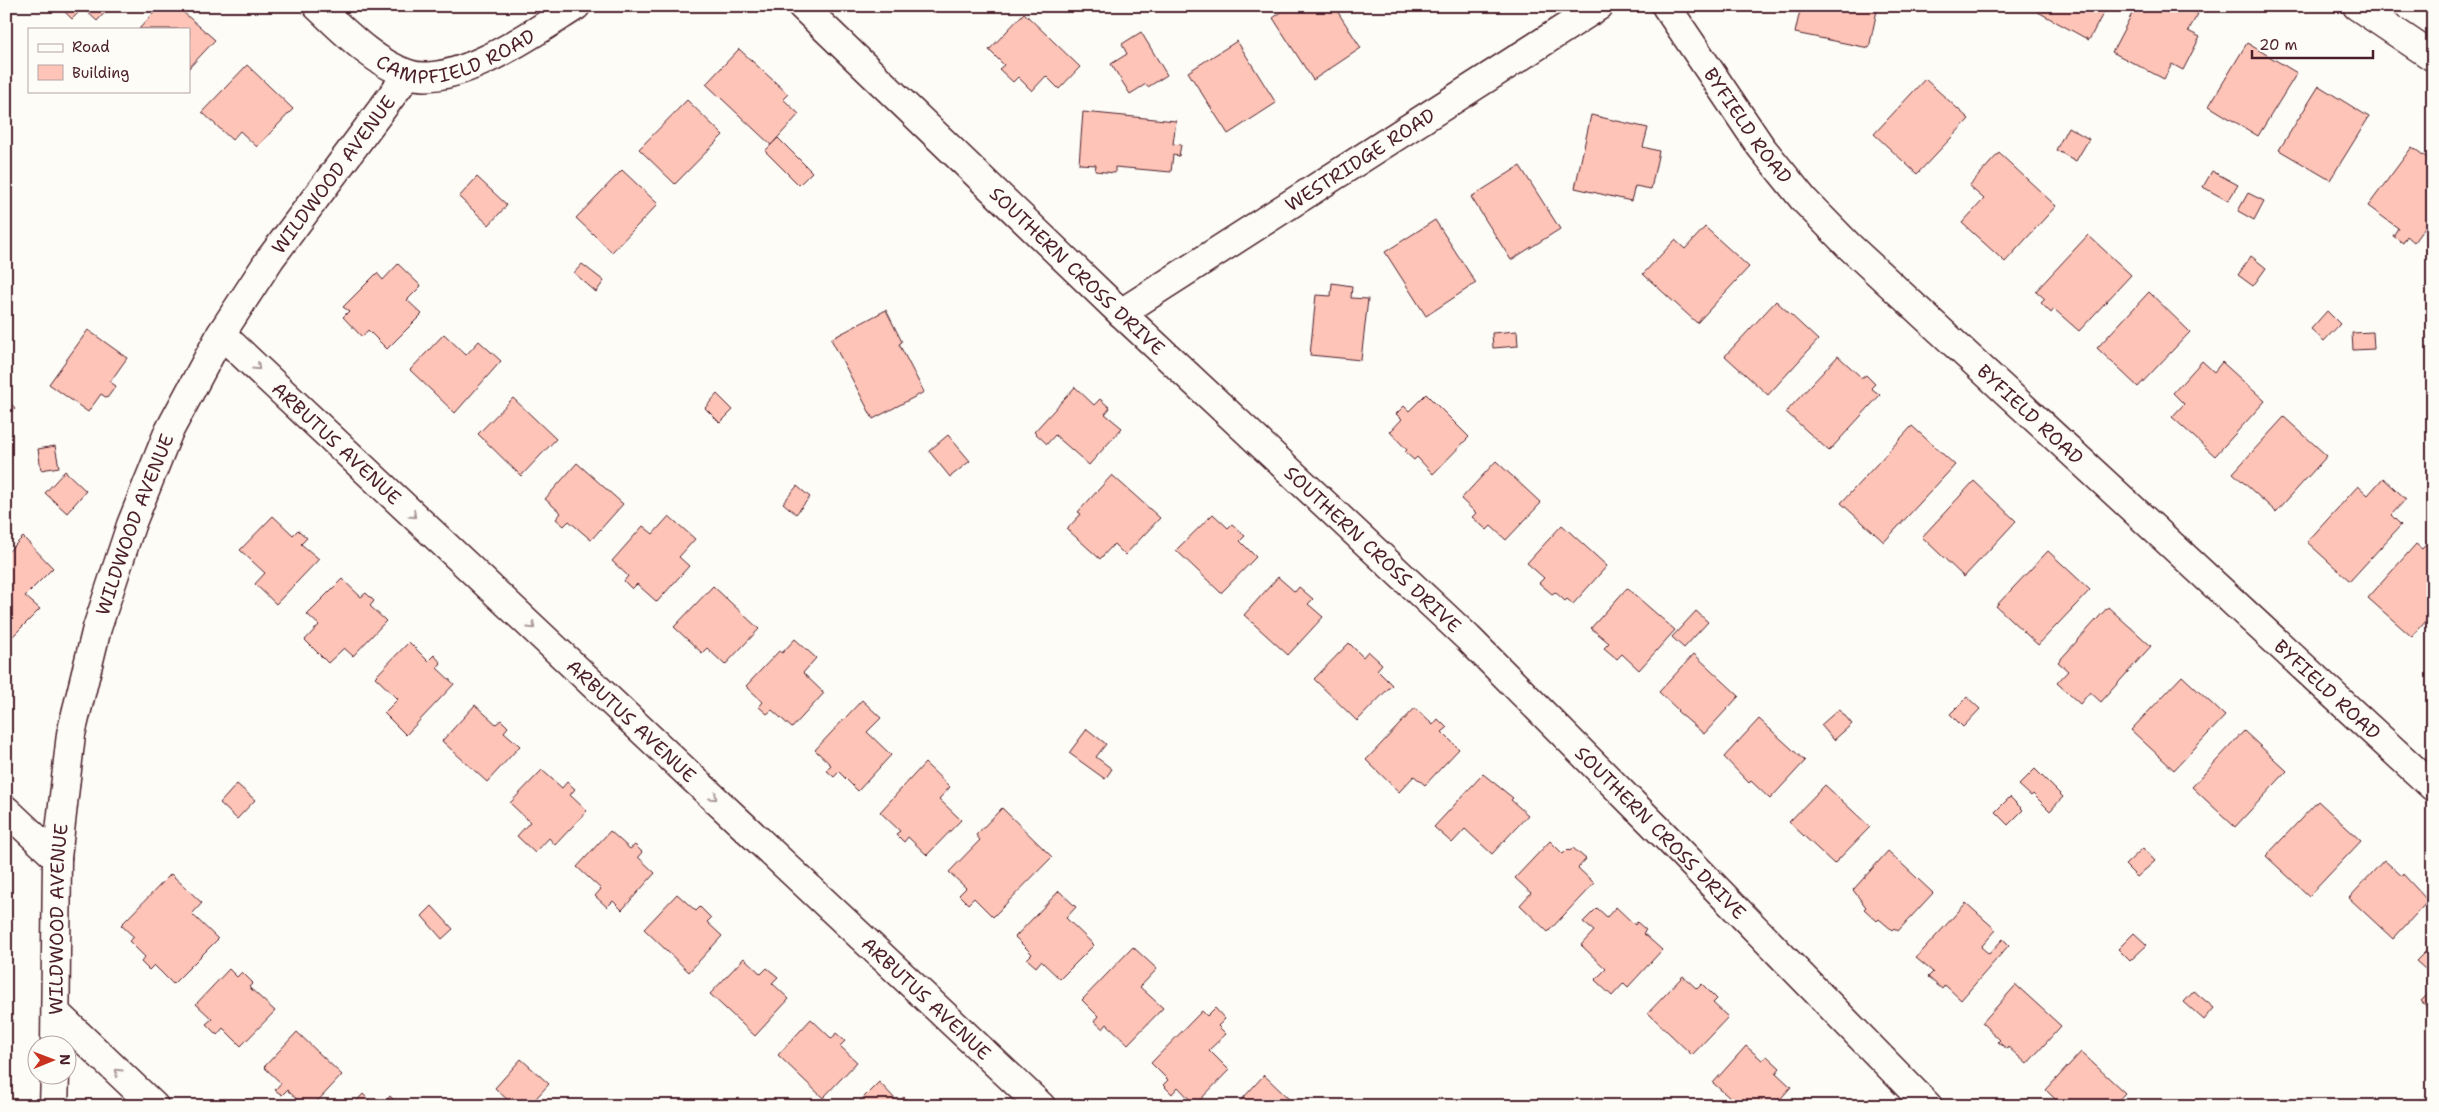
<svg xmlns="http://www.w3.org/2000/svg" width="2439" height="1112" viewBox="0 0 2439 1112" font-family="'Shantell Sans',sans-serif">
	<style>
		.building { fill: #fec4b7; stroke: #4a1f2b }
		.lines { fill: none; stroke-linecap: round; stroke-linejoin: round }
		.minor-casing { stroke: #4a1f2b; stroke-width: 31 }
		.tertiary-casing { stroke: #4a1f2b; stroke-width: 31 }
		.minor { stroke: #fdfcf7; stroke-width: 28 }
		.tertiary { stroke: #fdfcf7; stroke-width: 28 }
		.oneway { stroke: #ac999b }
		.labels { text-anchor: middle; stroke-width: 4.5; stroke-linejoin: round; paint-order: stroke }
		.street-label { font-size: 19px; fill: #4a1f2b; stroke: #fdfcf7 }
	</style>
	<rect width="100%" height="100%" fill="#fdfcf7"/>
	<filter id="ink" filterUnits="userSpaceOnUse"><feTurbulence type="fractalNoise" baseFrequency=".02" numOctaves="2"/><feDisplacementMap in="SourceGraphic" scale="10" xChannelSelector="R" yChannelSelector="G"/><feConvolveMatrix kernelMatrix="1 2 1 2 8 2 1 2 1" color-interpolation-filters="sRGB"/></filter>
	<g filter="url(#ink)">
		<g class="building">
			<path d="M59 6H111L97 21 83 8 72 19Z"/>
			<path d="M160 6H176L215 40 189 68V29H139Z"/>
			<path d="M1290 6H1334L1361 48 1313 80 1273 18Z"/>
			<path d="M1801 6H1878L1869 48 1795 33Z"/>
			<path d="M2041 6H2107L2089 40 2038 12Z"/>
			<path d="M2136 6H2185L2198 14 2188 31 2200 37 2183 70 2172 64 2164 79 2112 52Z"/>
			<path d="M1024 13 1080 67 1059 89 1046 76 1032 91 1018 77 1013 82 999 69 1004 65 989 50Z"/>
			<path d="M1141 32 1167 75 1148 87 1146 84 1130 94 1111 64 1127 54 1122 44Z"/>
			<path d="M1237 41 1276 103 1228 134 1188 72Z"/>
			<path d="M2247 43 2297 73 2258 136 2209 106Z"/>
			<path d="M739 49 788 94 783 99 799 114 771 145 706 84Z"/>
			<path d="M247 65 293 109 257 147 240 131 232 140 202 112Z"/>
			<path d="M1925 79 1969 119 1917 174 1874 134Z"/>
			<path d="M2319 86 2369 117 2330 180 2279 150Z"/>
			<path d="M687 100 723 135 675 184 639 149Z"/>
			<path d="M1083 112 1176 121 1173 144 1181 145 1179 156 1173 155 1171 172 1115 167V173L1095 171 1096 165 1079 164Z"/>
			<path d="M1591 115 1648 128 1643 147 1659 151 1651 189 1635 186 1631 201 1575 188Z"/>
			<path d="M2068 127 2089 139 2076 161 2056 150Z"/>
			<path d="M778 138 812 172 799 185 765 151Z"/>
			<path d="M2412 147 2433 162V216L2414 242 2407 236 2403 243 2393 236 2398 228 2368 206Z"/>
			<path d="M1999 153 2056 206 2005 262 1962 223 1984 199 1969 186Z"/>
			<path d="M1520 166 1560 229 1511 260 1471 197Z"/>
			<path d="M622 170 658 204 612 252 576 218Z"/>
			<path d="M2212 171 2238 185 2228 201 2203 187Z"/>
			<path d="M477 177 507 205 489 225 459 197Z"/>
			<path d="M2248 193 2264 201 2254 220 2238 211Z"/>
			<path d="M1435 220 1476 283 1426 316 1385 252Z"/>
			<path d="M1705 227 1749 267 1697 323 1643 274 1675 240 1685 249Z"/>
			<path d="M2088 235 2131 275 2079 331 2054 309 2051 313 2041 303 2045 299 2036 291Z"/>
			<path d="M2251 256 2266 268 2253 286 2238 275Z"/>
			<path d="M398 264 421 286 407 300 422 314 387 349 368 330 362 337 343 317 349 311 343 307 377 273 383 280Z"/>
			<path d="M582 264 604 281 596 292 574 273Z"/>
			<path d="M1332 283 1352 286 1351 298 1368 299 1361 360 1310 355 1316 295 1331 296Z"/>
			<path d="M2149 292 2190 332 2138 387 2097 348Z"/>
			<path d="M1776 301 1818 340 1768 395 1725 356Z"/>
			<path d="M886 310 902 342 899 344 924 392 873 419 831 339Z"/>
			<path d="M2327 311 2340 324 2324 341 2311 329Z"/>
			<path d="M88 330 127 358 110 382 116 386 107 398 101 394 88 412 49 384Z"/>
			<path d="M1517 331 1518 346 1493 348 1492 333Z"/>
			<path d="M2373 332 2374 349 2353 350 2352 333Z"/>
			<path d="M444 334 466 355 479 341 501 361 455 413 410 370Z"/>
			<path d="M1838 356 1862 378 1866 375 1875 384 1871 388 1880 395 1829 451 1786 412Z"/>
			<path d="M2202 361 2214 372 2222 362 2265 401 2215 456 2172 417 2184 404 2173 393Z"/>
			<path d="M1075 387 1094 405 1100 399 1110 408 1105 414 1122 428 1089 465 1055 435 1047 444 1034 432Z"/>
			<path d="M717 394 733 410 720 423 705 408Z"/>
			<path d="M1426 394 1469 437 1433 474 1417 457 1414 460 1405 452 1407 450 1390 432 1402 419 1396 414 1404 406 1409 411Z"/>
			<path d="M6 398 15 408 6 417Z"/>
			<path d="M513 398 556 439 521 476 478 434Z"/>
			<path d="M2284 417 2327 456 2276 512 2233 473Z"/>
			<path d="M1912 426 1955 465 1884 542 1841 503Z"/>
			<path d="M948 435 970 461 950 477 929 451Z"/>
			<path d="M55 446 59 467 41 470 38 449Z"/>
			<path d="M1496 461 1541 503 1506 540 1491 526 1487 530 1472 517 1476 513 1461 499Z"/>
			<path d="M577 463 623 504 591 540 569 521 564 526 556 519 561 513 545 499Z"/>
			<path d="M65 471 86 491 67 513 45 493Z"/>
			<path d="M1112 475 1160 518 1125 555 1114 544 1100 559 1067 529 1081 514 1078 512Z"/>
			<path d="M2383 478 2406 499 2391 515 2401 525 2350 581 2307 542 2358 486 2368 495Z"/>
			<path d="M1974 481 2016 521 1964 577 1922 537Z"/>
			<path d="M797 486 810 497 796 514 783 503Z"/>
			<path d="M1213 514 1228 528 1232 524 1245 536 1240 541 1256 557 1221 593 1176 550Z"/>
			<path d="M273 516 293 535 298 530 307 538 301 544 319 559 276 604 255 584 265 573 240 550Z"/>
			<path d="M669 516 695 539 679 557 689 566 657 602 637 584 632 589 624 581 628 576 612 561 643 526 653 534Z"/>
			<path d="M1562 525 1607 566 1573 604 1567 599 1565 601 1555 592 1552 594 1539 583 1544 578 1527 563Z"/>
			<path d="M23 537 53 568 25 596 40 609 6 643V554Z"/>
			<path d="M2433 537V627L2426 621 2412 637 2368 598 2416 544 2422 549Z"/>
			<path d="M2048 551 2090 590 2038 645 1996 606Z"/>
			<path d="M1278 577 1295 592 1299 587 1313 599 1308 604 1323 617 1288 655 1244 615Z"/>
			<path d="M342 579 361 597 366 593 374 601 370 606 386 621 353 656 344 648 328 663 305 640 319 625 307 614Z"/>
			<path d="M713 586 759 629 725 665 707 648 702 653 674 627Z"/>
			<path d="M1627 588 1675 630 1639 670 1622 654 1617 659 1604 648 1609 643 1591 628Z"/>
			<path d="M2108 607 2151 646 2101 702 2090 692 2080 704 2057 683 2068 671 2058 662Z"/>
			<path d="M1696 611 1708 622 1684 648 1672 637Z"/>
			<path d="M795 639 816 658 803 673 824 693 792 728 772 710 767 714 759 707 763 702 746 686 779 651 782 653Z"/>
			<path d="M409 642 428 661 434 655 441 663 437 668 454 684 406 735 384 713 398 699 375 677Z"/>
			<path d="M1349 643 1363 657 1368 651 1382 664 1377 670 1392 685 1357 721 1314 679Z"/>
			<path d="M1694 654 1739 696 1704 734 1677 711 1678 710 1659 692Z"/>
			<path d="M2182 676 2225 716 2174 770 2131 730Z"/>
			<path d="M1967 697 1980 709 1963 727 1950 714Z"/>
			<path d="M862 700 881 718 867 732 891 755 858 791 839 772 834 777 826 770 831 765 815 750Z"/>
			<path d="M475 705 496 724 501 720 508 727 504 732 520 746 487 782 442 741Z"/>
			<path d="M1415 708 1433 725 1438 719 1447 728 1442 732 1459 749 1425 785 1414 776 1399 792 1366 760Z"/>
			<path d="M1839 709 1852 724 1834 740 1821 725Z"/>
			<path d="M1759 719 1805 761 1770 799 1751 781 1749 783 1724 757Z"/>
			<path d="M1087 729 1106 744 1096 757 1112 769 1105 779 1069 753Z"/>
			<path d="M2244 731 2287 771 2235 827 2192 787Z"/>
			<path d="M925 763 950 787 939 799 961 820 927 855 908 837 904 842 896 834 900 831 880 812Z"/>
			<path d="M2035 769 2063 797 2050 811 2033 794 2031 796 2019 785Z"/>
			<path d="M542 770 562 788 567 782 575 789 570 795 587 811 555 845 549 838 535 853 517 836 530 822 510 803Z"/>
			<path d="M1483 774 1513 798 1511 800 1528 815 1492 854 1465 829 1452 843 1434 827Z"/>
			<path d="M237 784 255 800 237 819 220 803Z"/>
			<path d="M1825 785 1870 827 1834 864 1789 822Z"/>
			<path d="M2010 797 2023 810 2008 825 1995 812Z"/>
			<path d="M2318 801 2361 841 2309 896 2266 856Z"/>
			<path d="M1002 808 1052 857 993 917 974 898 968 904 959 895 966 888 949 872 980 840 976 835Z"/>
			<path d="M610 831 630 849 635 845 642 852 638 857 655 873 622 910 613 901 607 907 595 896 601 889 577 867Z"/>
			<path d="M1550 841 1563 854 1568 849 1570 851 1573 848 1586 859 1578 868 1594 883 1548 932 1520 905 1531 893 1515 878Z"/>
			<path d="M2143 848 2155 861 2137 877 2125 865Z"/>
			<path d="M1888 851 1933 893 1898 931 1894 928 1892 930 1879 919 1877 921 1864 909 1866 907 1853 890Z"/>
			<path d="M2384 860 2402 876 2403 874 2428 901 2393 939 2349 898Z"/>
			<path d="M171 874 202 903 192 914 218 939 173 984 154 965 149 970 141 962 145 957 129 941 134 937 121 925Z"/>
			<path d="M1059 891 1076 907 1066 918 1094 945 1060 979 1041 961 1036 967 1027 959 1032 954 1015 937Z"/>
			<path d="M677 894 696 911 700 907 711 918 707 922 722 936 689 972 644 929Z"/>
			<path d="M1966 903 1996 930 1981 947 1989 954 2003 939 2009 945 1961 1000 1945 985 1942 989 1928 977 1933 972 1916 958Z"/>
			<path d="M432 906 453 929 442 939 422 916Z"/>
			<path d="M1616 907 1635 925 1637 922 1646 930 1643 933 1662 950 1628 987 1624 983 1612 996 1595 980 1606 969 1581 945 1594 931 1583 922 1597 908 1607 917Z"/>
			<path d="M2134 933 2147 945 2130 961 2118 949Z"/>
			<path d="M2433 944V976L2416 961Z"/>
			<path d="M1133 947 1157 969 1140 987 1163 1008 1128 1044 1107 1024 1103 1029 1094 1021 1098 1016 1082 1000Z"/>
			<path d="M744 958 761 974 767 968 778 977 772 983 789 999 755 1036 710 994Z"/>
			<path d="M229 969 237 977 242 972 253 983 249 987 275 1011 241 1046 223 1028 217 1035 206 1024 212 1019 196 1004Z"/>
			<path d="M1683 976 1697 989 1702 984 1717 999 1713 1003 1728 1017 1692 1055 1648 1013Z"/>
			<path d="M2016 985 2061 1026 2027 1064 2008 1047 2007 1049 1998 1042 2000 1040 1982 1023Z"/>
			<path d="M2433 989V1012L2421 1001Z"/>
			<path d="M2194 991 2214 1008 2204 1020 2184 1002Z"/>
			<path d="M1215 1008 1225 1019 1218 1026 1226 1034 1209 1050 1229 1070 1195 1105 1178 1087 1172 1094 1163 1085 1168 1080 1151 1063 1202 1011 1207 1016Z"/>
			<path d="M811 1019 832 1039 836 1033 845 1041 840 1046 857 1062 823 1098 778 1055Z"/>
			<path d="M297 1032 342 1075 313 1106H304L287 1090 282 1095 275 1090 281 1083 264 1067Z"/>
			<path d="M1746 1046 1762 1060 1767 1056 1780 1068 1776 1073 1791 1087 1774 1106H1739L1713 1083Z"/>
			<path d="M2081 1052 2125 1093 2113 1106H2062L2046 1090Z"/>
			<path d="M521 1059 549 1084 529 1106H514L495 1088Z"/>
			<path d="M1264 1075 1289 1099 1284 1106H1236Z"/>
			<path d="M879 1082 898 1102 904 1097 913 1106H855Z"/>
			<path d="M363 1094 372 1103 376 1099 383 1105 390 1096 400 1106H352Z"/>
		</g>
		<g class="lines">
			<g class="minor-casing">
				<g id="minor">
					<path id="s1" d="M802 6 1121 313 1468 638 1669 840 1928 1106"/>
					<path id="s2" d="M1666 6 1761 147 1804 200 1849 246 2433 787"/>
					<path d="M2357 6 2433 57"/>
					<path id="s3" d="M1121 313 1599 6"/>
					<path id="s4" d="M221 334 1041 1106"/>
					<path d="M6 810 57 858"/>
					<path d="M56 1013 154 1106"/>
					<path id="s5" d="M55 1044 57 858 71 734 97 628 131 525 168 433 221 334 270 259 408 74"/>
					<path d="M54 1106 55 1074"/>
				</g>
			</g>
			<g class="tertiary-casing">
				<g id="tertiary">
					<path id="s6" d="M317 6C344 31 373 62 408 74 456 89 536 31 576 6"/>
				</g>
			</g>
			<use href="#minor" class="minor"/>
			<use href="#tertiary" class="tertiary"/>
		</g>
		<defs><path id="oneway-chevron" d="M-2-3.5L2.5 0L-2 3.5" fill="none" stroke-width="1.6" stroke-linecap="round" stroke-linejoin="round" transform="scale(1.25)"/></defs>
		<g class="oneway">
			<use href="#oneway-chevron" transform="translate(257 367) rotate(43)"/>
			<use href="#oneway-chevron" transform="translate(413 515) rotate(43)"/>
			<use href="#oneway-chevron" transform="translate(532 626) rotate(43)"/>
			<use href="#oneway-chevron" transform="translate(714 797) rotate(43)"/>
			<use href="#oneway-chevron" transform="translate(118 1072) rotate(-137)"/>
		</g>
	</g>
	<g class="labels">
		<g class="street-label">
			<text dy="7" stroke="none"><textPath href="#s6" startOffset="165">CAMPFIELD ROAD</textPath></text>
			<text dy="7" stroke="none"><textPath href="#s2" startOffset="145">BYFIELD ROAD</textPath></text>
			<text dy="7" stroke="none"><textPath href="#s3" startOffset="284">WESTRIDGE ROAD</textPath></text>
			<text dy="7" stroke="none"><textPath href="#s5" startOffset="935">WILDWOOD AVENUE</textPath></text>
			<text dy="7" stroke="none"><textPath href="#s1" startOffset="382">SOUTHERN CROSS DRIVE</textPath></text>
			<text dy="7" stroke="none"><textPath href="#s2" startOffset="550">BYFIELD ROAD</textPath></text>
			<text dy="7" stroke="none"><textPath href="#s4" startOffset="159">ARBUTUS AVENUE</textPath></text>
			<text dy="7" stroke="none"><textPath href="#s5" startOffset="530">WILDWOOD AVENUE</textPath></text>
			<text dy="7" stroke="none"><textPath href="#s1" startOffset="788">SOUTHERN CROSS DRIVE</textPath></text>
			<text dy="7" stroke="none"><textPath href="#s2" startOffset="955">BYFIELD ROAD</textPath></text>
			<text dy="7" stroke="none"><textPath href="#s4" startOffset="564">ARBUTUS AVENUE</textPath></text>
			<text dy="7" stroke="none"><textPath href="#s1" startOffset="1192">SOUTHERN CROSS DRIVE</textPath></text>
			<text dy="7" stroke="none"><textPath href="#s5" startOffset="125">WILDWOOD AVENUE</textPath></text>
			<text dy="7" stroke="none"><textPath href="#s4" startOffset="969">ARBUTUS AVENUE</textPath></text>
		</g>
	</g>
	<rect width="2439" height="1112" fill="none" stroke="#fdfcf7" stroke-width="25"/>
	<rect x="12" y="12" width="2414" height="1087" fill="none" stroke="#4a1f2b" stroke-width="2" filter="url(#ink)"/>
	<rect x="28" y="28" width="162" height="65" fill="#fdfcf7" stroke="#b5a4a5"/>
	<rect x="38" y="44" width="25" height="8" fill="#fdfcf7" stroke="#b5a4a5"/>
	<text x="72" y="52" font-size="15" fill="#4a1f2b">Road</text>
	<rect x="38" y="65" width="25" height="15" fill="#fec4b7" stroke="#b5a4a5"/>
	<text x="72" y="78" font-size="15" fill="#4a1f2b">Building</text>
	<g transform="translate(52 1060) rotate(89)"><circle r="24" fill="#fdfcf7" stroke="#b5a4a5"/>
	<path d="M0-4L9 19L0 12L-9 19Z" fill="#c8321e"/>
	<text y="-8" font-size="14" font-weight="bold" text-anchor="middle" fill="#4a1f2b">N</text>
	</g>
	<path d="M2252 50v8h121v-8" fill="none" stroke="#4a1f2b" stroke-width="2.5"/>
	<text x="2259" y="50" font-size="15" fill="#4a1f2b" stroke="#fdfcf7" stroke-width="4" paint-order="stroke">20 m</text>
</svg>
